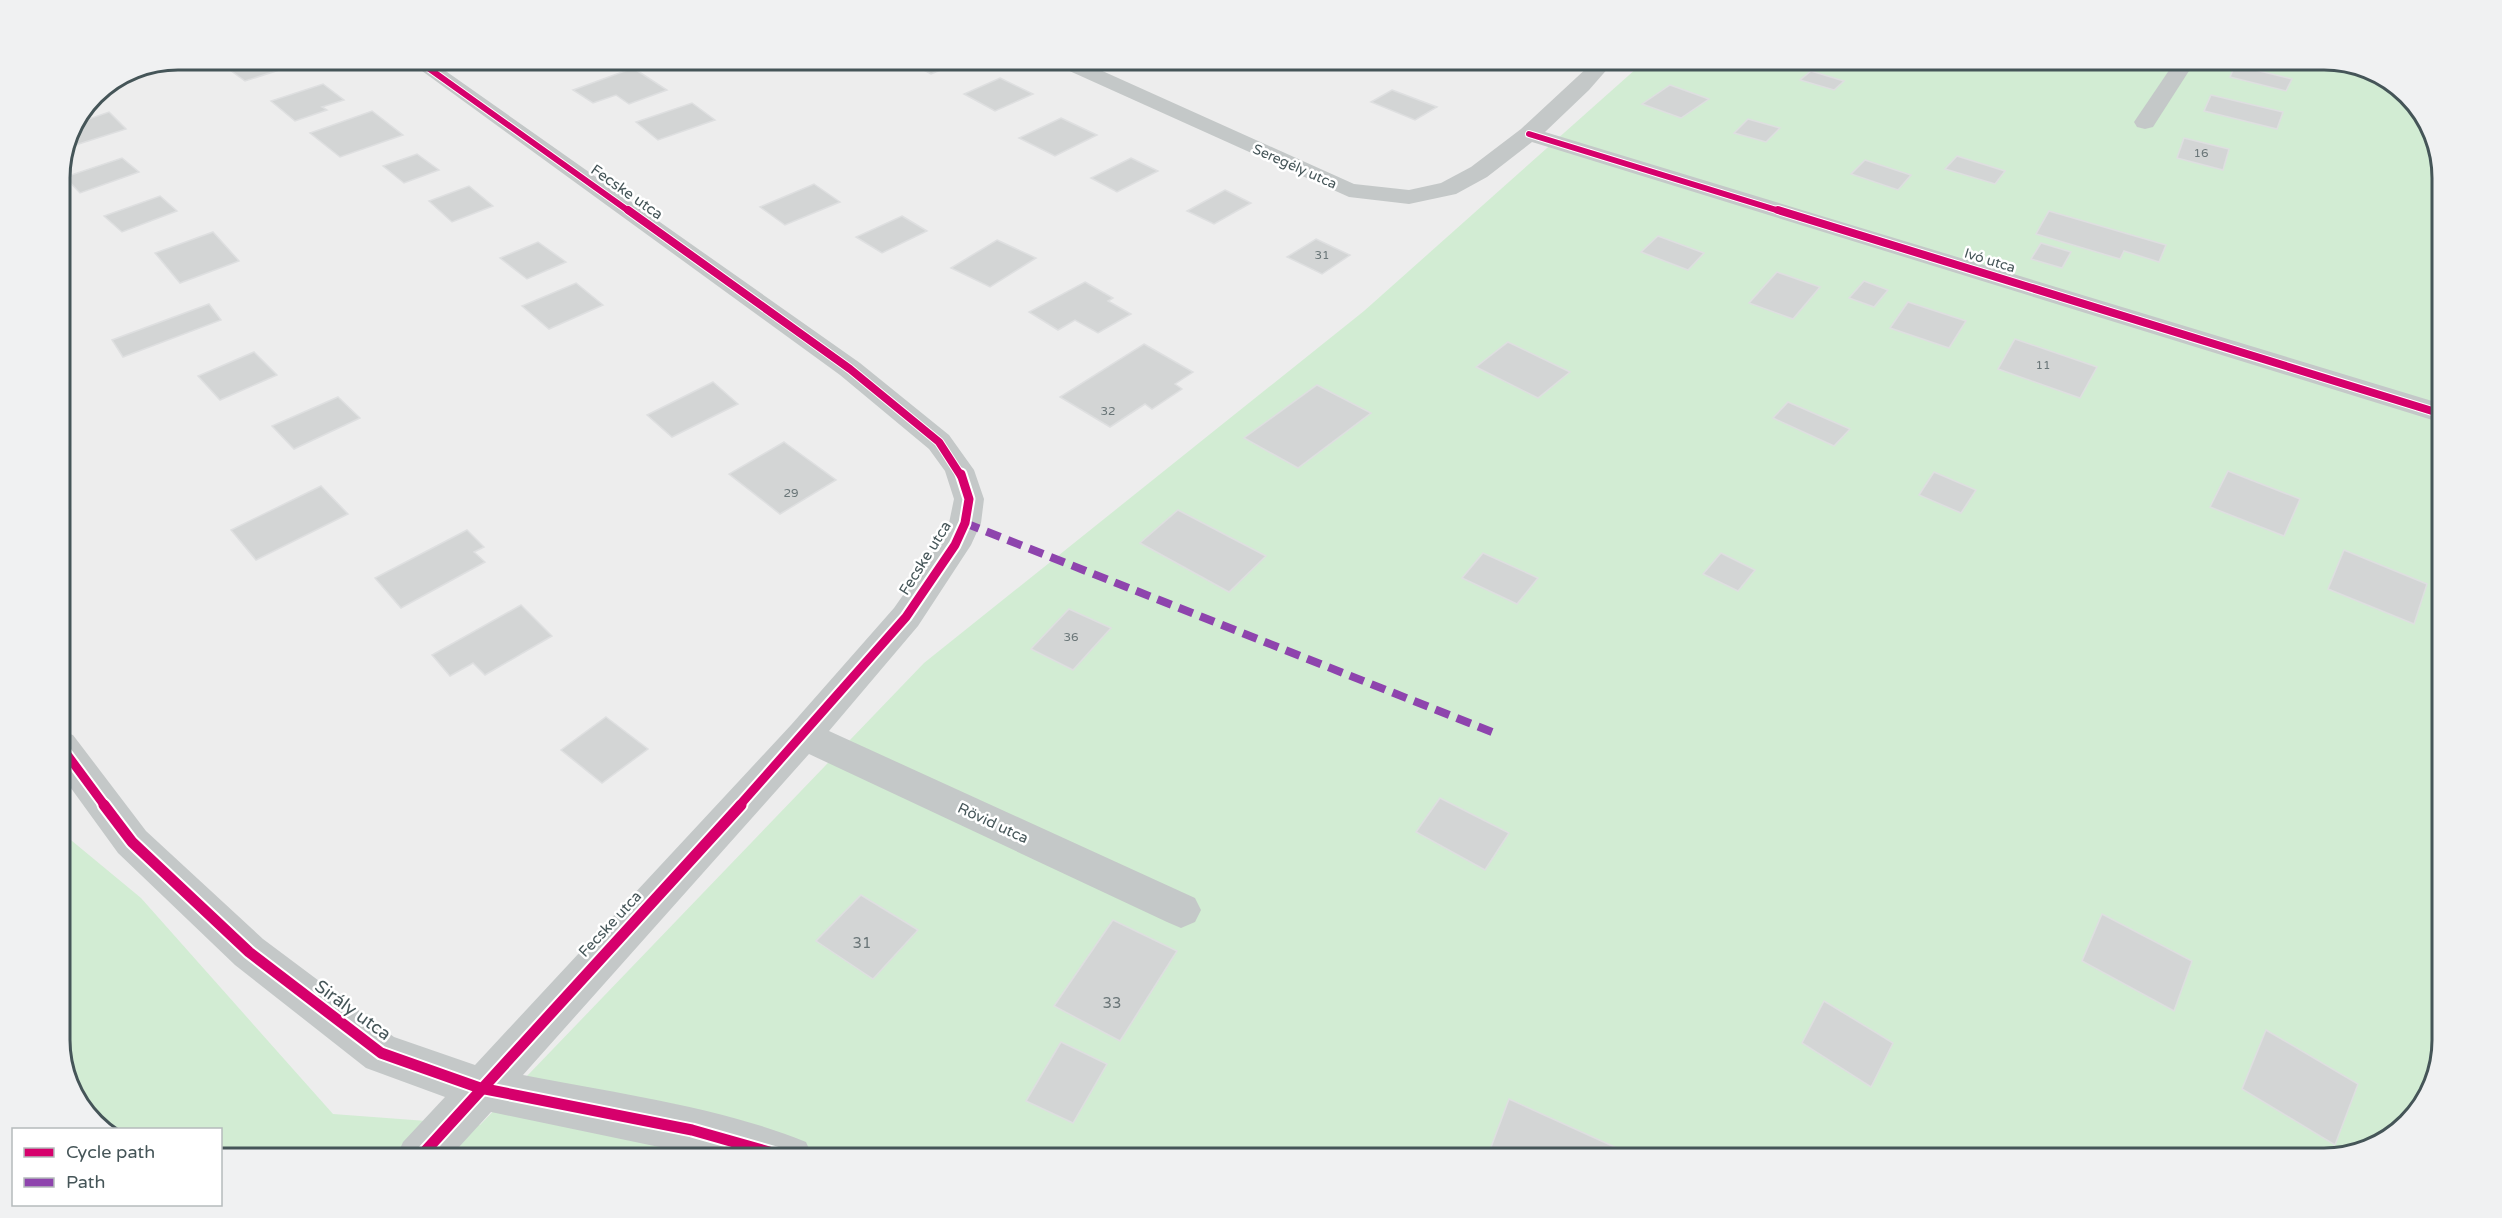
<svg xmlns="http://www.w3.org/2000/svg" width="2502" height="1218" viewBox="0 0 2502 1218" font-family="'Varela Round',sans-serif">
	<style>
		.green { fill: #d2ecd3 }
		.building { fill: #d3d5d5; stroke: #dedfe0; stroke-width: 1.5 }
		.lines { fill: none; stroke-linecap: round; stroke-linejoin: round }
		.street { fill: #c4c8c8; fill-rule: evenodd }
		.quiet { stroke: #8e44ad; stroke-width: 8; stroke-dasharray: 15 8; stroke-linecap: butt }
		.cycleway-far3-casing { stroke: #fff; stroke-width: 8 }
		.cycleway-far2-casing { stroke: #fff; stroke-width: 10 }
		.cycleway-far1-casing { stroke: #fff; stroke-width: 13 }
		.cycleway-casing { stroke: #fff; stroke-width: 15 }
		.cycleway-far3 { stroke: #d6006c; stroke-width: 6 }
		.cycleway-far2 { stroke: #d6006c; stroke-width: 8 }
		.cycleway-far1 { stroke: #d6006c; stroke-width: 9 }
		.cycleway { stroke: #d6006c; stroke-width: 11 }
		.labels { text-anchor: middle; stroke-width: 5; stroke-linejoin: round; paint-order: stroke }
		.number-label { font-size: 12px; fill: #6a7678 }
		.far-street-label { font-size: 14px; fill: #455558; stroke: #fff }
		.street-label { font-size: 15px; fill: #455558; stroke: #fff }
		.near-number-label { font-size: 15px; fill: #6a7678 }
		.near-street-label { font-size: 18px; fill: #455558; stroke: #fff }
		.rim { fill: none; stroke: #455558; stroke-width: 3 }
	</style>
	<rect width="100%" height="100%" fill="#ededed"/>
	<path class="green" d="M1646 60H2324L2376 72 2422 112 2442 171V1040L2430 1092 2389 1138 2324 1158H221L220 1130 107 1129 80 1106 60 1048V831L141 898 333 1114 480 1125 924 663 1364 311Z"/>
	<g class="building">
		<path d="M260 60H293L298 64 245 81 230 70Z"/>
		<path d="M544 60H585L558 69Z"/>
		<path d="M910 60H965L931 74 907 61Z"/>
		<path d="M1986 60H2025L2020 71 1984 62Z"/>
		<path d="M2235 65 2292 79 2286 91 2230 77Z"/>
		<path d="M633 68 667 90 629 104 616 95 593 103 573 90Z"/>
		<path d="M1811 71 1844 81 1834 90 1800 80Z"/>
		<path d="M1000 78 1033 94 995 111 964 94Z"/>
		<path d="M323 84 344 100 322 107 327 110 295 121 271 101Z"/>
		<path d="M1670 85 1709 99 1681 118 1642 104Z"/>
		<path d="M1392 90 1437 107 1415 120 1371 102Z"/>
		<path d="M2211 95 2283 112 2277 129 2204 111Z"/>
		<path d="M692 103 715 120 658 140 636 122Z"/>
		<path d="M372 111 403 135 340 157 310 133Z"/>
		<path d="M109 112 126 129 66 148 74 124Z"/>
		<path d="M1061 118 1097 135 1055 156 1019 138Z"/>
		<path d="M1748 119 1780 128 1766 142 1734 133Z"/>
		<path d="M2184 138 2229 149 2223 170 2177 158Z"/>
		<path d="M417 154 439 170 404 183 383 166Z"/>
		<path d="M1957 156 2005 171 1995 184 1945 169Z"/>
		<path d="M122 158 139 172 80 193 65 177Z"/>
		<path d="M1131 158 1158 171 1117 192 1091 178Z"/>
		<path d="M1865 160 1911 175 1898 190 1851 174Z"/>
		<path d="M814 184 840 202 785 225 760 207Z"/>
		<path d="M469 186 493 206 452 222 429 201Z"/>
		<path d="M1225 190 1251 203 1214 224 1187 211Z"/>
		<path d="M160 196 177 211 122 232 104 216Z"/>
		<path d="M2049 211 2166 245 2159 262 2124 251 2120 259 2036 234Z"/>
		<path d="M902 216 927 231 882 253 856 237Z"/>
		<path d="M213 232 239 261 180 283 155 253Z"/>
		<path d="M1658 236 1704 253 1688 270 1641 252Z"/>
		<path d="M1316 239 1350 255 1322 274 1287 257Z"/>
		<path d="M997 240 1036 258 990 287 951 268Z"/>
		<path d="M538 242 566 262 527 279 500 258Z"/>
		<path d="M2041 243 2071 252 2062 268 2031 259Z"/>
		<path d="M1777 272 1820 287 1793 319 1749 303Z"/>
		<path d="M1864 281 1888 290 1874 307 1849 298Z"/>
		<path d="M1085 282 1113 298 1108 301 1131 314 1098 333 1075 320 1058 330 1029 312Z"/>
		<path d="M576 283 603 305 549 329 522 306Z"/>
		<path d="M1908 302 1966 321 1949 348 1890 328Z"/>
		<path d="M209 304 221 320 123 357 112 340Z"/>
		<path d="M2015 339 2097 367 2080 398 1998 369Z"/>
		<path d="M1508 342 1570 372 1538 398 1476 367Z"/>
		<path d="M1144 344 1193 372 1175 384 1182 389 1152 409 1145 404 1110 427 1060 397Z"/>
		<path d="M254 352 277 375 220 400 198 376Z"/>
		<path d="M713 382 738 404 672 437 647 415Z"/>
		<path d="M1317 385 1371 413 1298 468 1244 438Z"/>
		<path d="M338 397 360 418 294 449 272 426Z"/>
		<path d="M1788 402 1850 429 1834 446 1773 418Z"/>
		<path d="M784 442 836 480 780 514 729 474Z"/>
		<path d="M2228 471 2300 499 2284 536 2210 507Z"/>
		<path d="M1934 472 1976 490 1961 513 1919 495Z"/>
		<path d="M321 486 348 514 256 560 231 530Z"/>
		<path d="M1178 510 1266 556 1229 592 1140 543Z"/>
		<path d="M467 530 484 547 474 552 485 562 401 608 375 578Z"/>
		<path d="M2344 550 2427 584 2414 624 2328 589Z"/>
		<path d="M1483 553 1538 578 1517 604 1462 578Z"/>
		<path d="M1721 553 1755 570 1738 591 1703 574Z"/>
		<path d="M521 605 552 636 485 675 473 663 450 676 432 655Z"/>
		<path d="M1069 609 1111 628 1073 670 1031 649Z"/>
		<path d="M606 717 648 749 602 783 561 750Z"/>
		<path d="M1440 798 1509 833 1485 870 1416 832Z"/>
		<path d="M861 895 918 930 873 979 816 941Z"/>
		<path d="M2102 914 2192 961 2174 1011 2082 961Z"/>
		<path d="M1113 920 1177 951 1120 1041 1054 1006Z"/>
		<path d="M1824 1001 1893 1043 1871 1087 1802 1043Z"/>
		<path d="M2266 1030 2358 1084 2335 1145 2242 1089Z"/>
		<path d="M1061 1042 1107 1064 1073 1123 1026 1101Z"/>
		<path d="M1509 1099 1639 1158H1487Z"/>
	</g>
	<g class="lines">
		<g class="street">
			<path d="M407 60H430L860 363 949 435 974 470 984 499 981 523 971 545 918 626 829 731 1195 898 1201 910 1195 922 1181 928 1167 922 809 754 523 1075C614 1093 721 1107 806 1142L813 1158H712L491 1112 449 1158H396L403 1142 445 1097 366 1068 235 965 118 853 60 773V731L73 735 146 831 263 939 394 1037 475 1065 791 725 894 608 941 541 949 523 954 499 945 471 929 449 840 375Z"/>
			<path d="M1051 60H1078L1354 184 1409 190 1441 183 1471 167 1521 129 1590 65 1589 60H1609L1610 66 1589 90 1545 132 2442 404V423L1532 142 1487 177 1456 194 1409 204 1349 197 1054 64Z"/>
			<path d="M2176 60H2196L2153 127 2145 129 2137 127 2134 122Z"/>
		</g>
		<path class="quiet" d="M965 523 1492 732"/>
		<g class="cycleway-far3-casing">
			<g id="cycleway-far3">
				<path d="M417 60 630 212"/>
				<path d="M1529 134 1783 212"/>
			</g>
		</g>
		<g class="cycleway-far2-casing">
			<g id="cycleway-far2">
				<path d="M628 210 850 369 939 442 961 476"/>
				<path d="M1778 210 2442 414"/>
			</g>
		</g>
		<g class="cycleway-far1-casing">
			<g id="cycleway-far1">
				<path d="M60 745 105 806"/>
				<path d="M739 806 906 617 955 545 965 523 969 499 961 474"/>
			</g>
		</g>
		<g class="cycleway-casing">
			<g id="cycleway">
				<path d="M104 805 132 842 249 952 381 1053 480 1088 692 1130 790 1158"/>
				<path d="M419 1158 741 805"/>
			</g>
		</g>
		<use href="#cycleway-far3" class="cycleway-far3"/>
		<use href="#cycleway-far2" class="cycleway-far2"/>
		<use href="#cycleway-far1" class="cycleway-far1"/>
		<use href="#cycleway" class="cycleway"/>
	</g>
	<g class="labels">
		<g class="number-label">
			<text x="2201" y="157">16</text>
			<text x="1322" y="259">31</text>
			<text x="2043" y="369">11</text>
			<text x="1108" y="415">32</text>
			<text x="791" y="497">29</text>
			<text x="1071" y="641">36</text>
		</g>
		<g class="far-street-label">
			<text transform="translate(1295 166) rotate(24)" y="5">Seregély utca</text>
			<text transform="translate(1990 260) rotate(17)" y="5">Ivó utca</text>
		</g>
		<g class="street-label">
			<text transform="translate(627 192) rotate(35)" y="5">Fecske utca</text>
			<text transform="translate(925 558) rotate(-58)" y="5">Fecske utca</text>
			<text transform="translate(993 823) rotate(25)" y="5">Rövid utca</text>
			<text transform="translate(610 924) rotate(-47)" y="5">Fecske utca</text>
		</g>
		<g class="near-number-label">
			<text x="862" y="948">31</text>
			<text x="1112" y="1008">33</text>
		</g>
		<g class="near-street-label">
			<text transform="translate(353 1010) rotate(36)" y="6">Sirály utca</text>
		</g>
	</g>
	<path d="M0 0H2502V1218H0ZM178 70H2324A108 108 0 0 1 2432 178V1040A108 108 0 0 1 2324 1148H178A108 108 0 0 1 70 1040V178A108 108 0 0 1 178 70Z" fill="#f0f1f2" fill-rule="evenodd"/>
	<path class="rim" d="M178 70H2324A108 108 0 0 1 2432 178V1040A108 108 0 0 1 2324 1148H178A108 108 0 0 1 70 1040V178A108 108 0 0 1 178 70Z"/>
	<rect x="12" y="1128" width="210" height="78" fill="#ffffff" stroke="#b5bbbc" stroke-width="1.5"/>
	<rect x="24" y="1148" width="30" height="9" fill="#d6006c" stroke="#b5bbbc" stroke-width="1.5"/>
	<text x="66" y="1158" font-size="18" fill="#455558">Cycle path</text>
	<rect x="24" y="1178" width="30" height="9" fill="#8e44ad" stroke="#b5bbbc" stroke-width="1.5"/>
	<text x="66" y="1188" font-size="18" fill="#455558">Path</text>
</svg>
